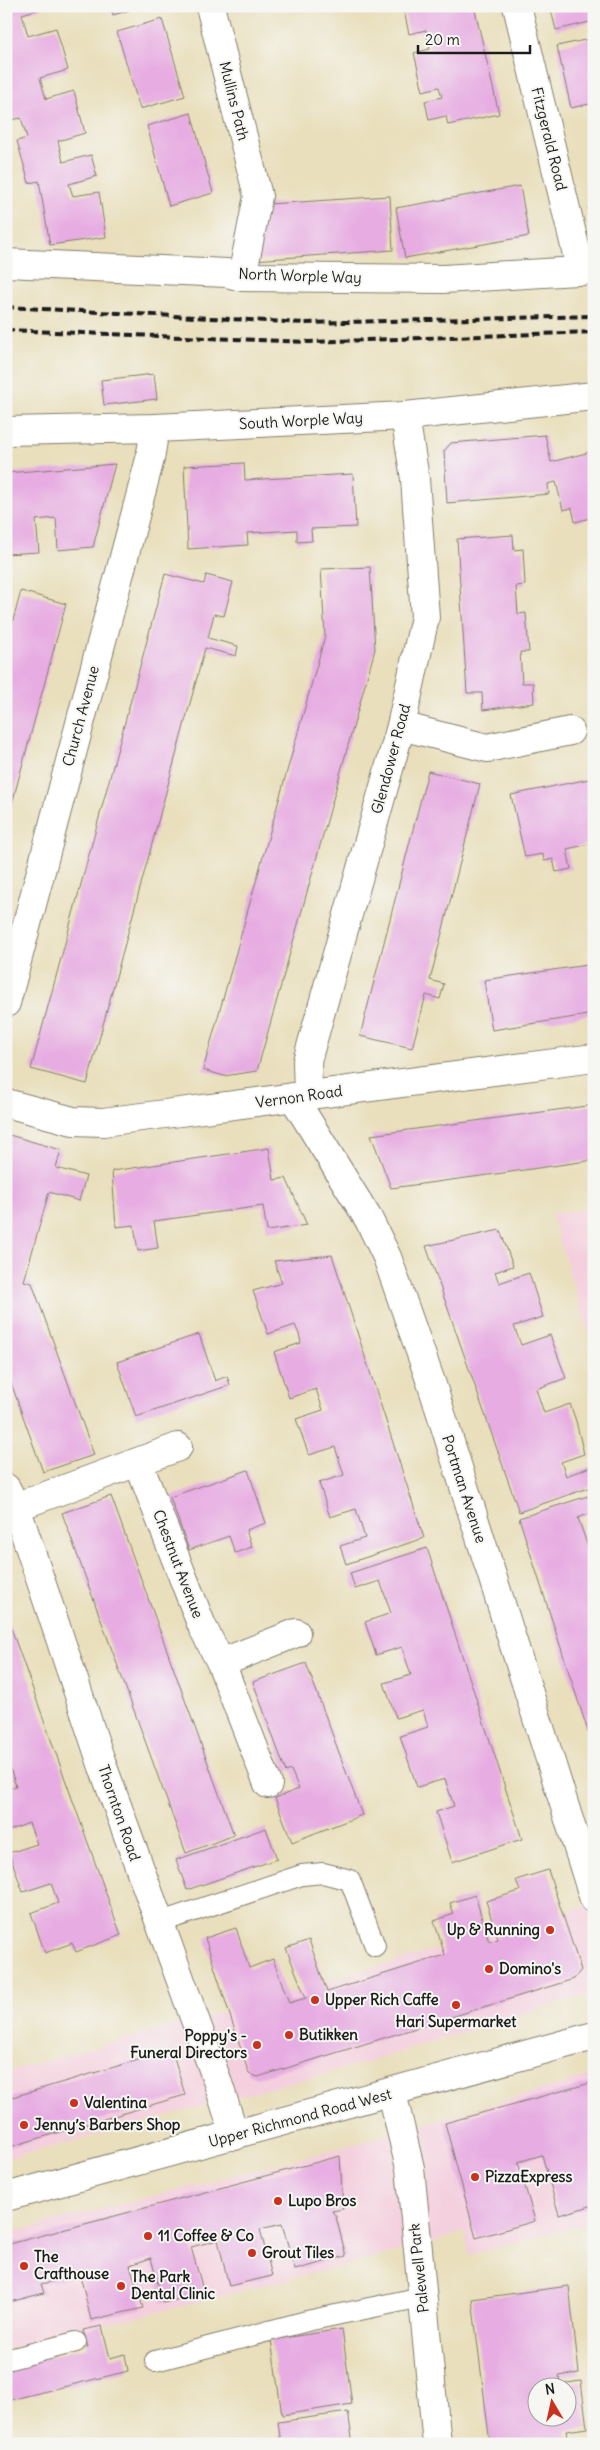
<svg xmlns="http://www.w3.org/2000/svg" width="600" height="2450" viewBox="0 0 600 2450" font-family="Delius,sans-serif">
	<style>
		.built { fill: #f4cfde }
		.building { fill: #e7ade2; fill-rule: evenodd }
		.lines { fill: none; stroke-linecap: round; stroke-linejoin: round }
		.service-casing { stroke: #827e6c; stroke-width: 22 }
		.minor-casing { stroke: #827e6c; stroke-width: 30 }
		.trunk-casing { stroke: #827e6c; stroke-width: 30 }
		.service { stroke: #fff; stroke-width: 20 }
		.minor { stroke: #fff; stroke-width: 28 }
		.trunk { stroke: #fff; stroke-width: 28 }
		.rail { stroke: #1c1c1c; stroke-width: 4; stroke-dasharray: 8 4; stroke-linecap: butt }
		.poi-dot { fill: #c8321e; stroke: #f6f6f2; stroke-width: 2 }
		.labels { text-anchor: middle; stroke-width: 4; stroke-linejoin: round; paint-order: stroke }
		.street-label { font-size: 15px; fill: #1c1c1c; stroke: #f6f6f2 }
		.poi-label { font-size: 15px; font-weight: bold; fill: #1c1c1c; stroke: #f6f6f2; text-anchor: start }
	</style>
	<rect width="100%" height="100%" fill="#f6f6f2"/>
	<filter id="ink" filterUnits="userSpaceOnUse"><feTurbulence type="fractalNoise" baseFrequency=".02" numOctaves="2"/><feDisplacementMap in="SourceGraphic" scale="10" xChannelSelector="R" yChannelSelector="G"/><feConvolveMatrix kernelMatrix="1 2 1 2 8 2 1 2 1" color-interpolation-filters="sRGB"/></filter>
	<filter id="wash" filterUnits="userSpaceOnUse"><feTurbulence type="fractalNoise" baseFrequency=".0096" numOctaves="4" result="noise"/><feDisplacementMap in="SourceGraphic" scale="20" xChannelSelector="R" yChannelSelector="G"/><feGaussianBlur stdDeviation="1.12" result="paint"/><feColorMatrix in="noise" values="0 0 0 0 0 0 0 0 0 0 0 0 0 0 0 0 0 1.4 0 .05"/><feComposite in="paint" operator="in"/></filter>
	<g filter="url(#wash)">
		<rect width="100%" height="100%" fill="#e9dfbc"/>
		<g class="built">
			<path d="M594 1209V1350L551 1214Z"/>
			<path d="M594 1904V1992L357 2065 6 2159V2072L195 2020Z"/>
			<path d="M594 2075V2222L469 2255 465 2231 417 2247 6 2350V2234L337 2149Z"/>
		</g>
		<g id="blocks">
			<g class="building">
				<path d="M6 6H50L22 14 28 36 56 28 68 70 40 78 46 99 74 91 85 133 58 141 63 162 91 155 97 176 69 184 73 196 99 192 106 237 50 245 39 181 29 183 17 141 27 138 21 118 11 120 6 100V76L9 75 6 66Z"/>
				<path d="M111 6H140V7L113 15Z"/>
				<path d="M403 6H474L499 114 448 125 446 116 429 120 425 101 442 97 439 87 423 91 414 53 430 49 426 30 409 34Z"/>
				<path d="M550 6H594V21L556 30Z"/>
				<path d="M162 19 185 96 140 109 117 32Z"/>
				<path d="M594 38V103L571 108 557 46Z"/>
				<path d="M191 113 213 193 169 206 147 126Z"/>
				<path d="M520 186 529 236 405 258 396 208Z"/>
				<path d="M390 196 393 250 254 260 269 204Z"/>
				<path d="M594 206V227H593L588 207Z"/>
				<path d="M154 374 157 399 104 405 101 380Z"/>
				<path d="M545 435 551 462 594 451V517L575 522 572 508 563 510 556 482 548 484 549 494 447 503 444 451 451 443Z"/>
				<path d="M244 463 245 480 353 474 356 527 311 529 312 541 297 542V530L247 533 248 545 188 549 184 466Z"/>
				<path d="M115 464 93 547 58 550 56 518 36 520 39 552 6 554V473Z"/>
				<path d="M513 535 514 550 523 549 525 585 516 586 518 614 526 613 529 652H520L522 683H533L534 703 483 710 482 693H467L457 539Z"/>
				<path d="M370 567 375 649 257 1071 224 1076 203 1070 325 636 321 569Z"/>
				<path d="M165 574 204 584 206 575 233 582 224 616 214 614 208 638 238 646 236 656 205 648 87 1084 31 1069Z"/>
				<path d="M21 591 66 604 7 822 6 647Z"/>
				<path d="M428 771 480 784 430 980 444 984 440 999 426 995 412 1048 360 1036Z"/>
				<path d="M594 778V843L567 849 571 869 556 872 553 859 544 861 543 854 525 857 511 795Z"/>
				<path d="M594 964V1014L492 1030 484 980Z"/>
				<path d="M594 1105V1160L496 1174 391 1188 371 1135Z"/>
				<path d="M6 1134 61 1150 56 1168 86 1176 79 1201 49 1192 24 1281 32 1283 94 1455 43 1472 6 1369Z"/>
				<path d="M269 1148 274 1180 286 1178 307 1225 267 1231 263 1206 154 1221 158 1248 138 1251 134 1225 116 1227 112 1171Z"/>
				<path d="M500 1230 513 1266 495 1272 499 1283 529 1273 543 1317 514 1326 521 1345 550 1335 566 1378 536 1389 544 1413 570 1404 576 1421 584 1454 561 1462 566 1476 590 1467 594 1479V1486L519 1512 426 1246Z"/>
				<path d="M332 1255 424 1538 346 1564 340 1546 365 1538 356 1509 330 1517 319 1483 344 1475 335 1447 309 1455 296 1419 323 1410 316 1389 289 1398 274 1352 301 1343 299 1334 295 1325 268 1334 253 1291 282 1283 274 1261Z"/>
				<path d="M199 1334 215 1381 227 1376 230 1385 136 1417 117 1362Z"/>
				<path d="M248 1470 266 1523 246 1530 252 1547 235 1553 229 1536 189 1550 170 1497Z"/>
				<path d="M594 1494V1512L578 1518 589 1550 594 1548 593 1747 519 1518Z"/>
				<path d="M111 1496 234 1835 186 1853 62 1513Z"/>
				<path d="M427 1548 522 1839 452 1862 436 1812 454 1806 445 1779 417 1787 400 1736 428 1727 423 1710 396 1718 384 1683 411 1675 402 1647 376 1655 365 1622 391 1613 380 1581 355 1589 350 1573Z"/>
				<path d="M7 1617 121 1935 76 1952 72 1943 45 1953 31 1913 58 1903 51 1883 23 1892 9 1853 37 1844 29 1823 6 1832V1790L16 1786 9 1765 6 1766Z"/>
				<path d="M306 1663 362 1815 292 1842 275 1798 299 1789 291 1770 286 1772 253 1682Z"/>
				<path d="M266 1828 277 1859 187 1890 176 1860Z"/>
				<path d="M548 1870 581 1970 574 1979 258 2077 249 2074 205 1938 236 1928 249 1968 273 1959 289 2003 306 1998 286 1948 309 1940 327 1992 445 1955 434 1921 454 1914 450 1903 475 1895 489 1942 498 1939 486 1901 520 1891 516 1880Z"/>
				<path d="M172 2050 185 2095 6 2148V2099Z"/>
				<path d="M594 2082V2141L591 2142 594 2153V2205L559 2215 542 2155 518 2162 535 2221 476 2238 445 2123Z"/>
				<path d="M340 2156 343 2209 332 2211 336 2217 346 2256 295 2270 282 2224 260 2229 272 2276 229 2286 218 2240 191 2247 204 2293 163 2303 151 2258 130 2265 143 2308 91 2320 80 2275 41 2284 44 2293 6 2303V2245Z"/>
				<path d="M569 2286 579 2373 559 2376 560 2384 581 2381 587 2428 566 2431 568 2444H490L472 2299ZM538 2388H568V2418H538Z"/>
				<path d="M102 2326 110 2358 125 2354 128 2371 6 2401V2368L88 2347 83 2330Z"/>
				<path d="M342 2329 352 2404 282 2415 271 2340Z"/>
				<path d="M348 2412 353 2444H281L278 2422Z"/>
			</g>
		</g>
	</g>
	<g filter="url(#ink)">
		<use href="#blocks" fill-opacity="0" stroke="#827e6c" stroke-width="1"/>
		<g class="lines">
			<g class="service-casing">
				<g id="service">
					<path d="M158 1923 302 1875 323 1873 350 1880 375 1946"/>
					<path d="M6 2360 76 2342"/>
					<path d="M155 2361 307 2321 422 2297"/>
				</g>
			</g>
			<g class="minor-casing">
				<g id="minor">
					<path d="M210 6 258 196 242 277"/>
					<path d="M517 6 581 271"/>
					<path d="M6 263 227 273 242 277 443 279 594 270"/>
					<path d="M6 431 155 428 405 416 594 396"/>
					<path d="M401 726 487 748 570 731"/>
					<path d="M6 1003 150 459 155 428"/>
					<path d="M308 1095 307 1061 401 726 425 617 415 479 405 416"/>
					<path d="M293 1097 369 1220 387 1257 432 1385 594 1899"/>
					<path d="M6 1103 73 1121 103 1122 594 1058"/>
					<path d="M138 1462 202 1626 221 1663 268 1784"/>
					<path d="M6 1488 16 1507 103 1767 217 2080 235 2136"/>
					<path d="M16 1507 178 1447"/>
					<path d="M221 1663 296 1633"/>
					<path d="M392 2093 410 2168 437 2444"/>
				</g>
			</g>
			<g class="trunk-casing">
				<path id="trunk" d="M6 2197 594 2036"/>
			</g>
			<use href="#service" class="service"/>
			<use href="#minor" class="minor"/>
			<use href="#trunk" class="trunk"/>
			<g class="rail">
				<path d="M6 307 305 323 594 316"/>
				<path d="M6 330 309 342 594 332"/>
			</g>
		</g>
	</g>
	<g class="poi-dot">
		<circle cx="550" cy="1930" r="5"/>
		<circle cx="489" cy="1969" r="5"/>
		<circle cx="315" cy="2000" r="5"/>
		<circle cx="456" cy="2005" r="5"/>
		<circle cx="289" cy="2035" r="5"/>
		<circle cx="257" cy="2045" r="5"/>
		<circle cx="74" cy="2103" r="5"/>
		<circle cx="24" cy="2125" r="5"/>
		<circle cx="475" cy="2177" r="5"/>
		<circle cx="278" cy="2201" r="5"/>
		<circle cx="148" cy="2236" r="5"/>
		<circle cx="252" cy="2253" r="5"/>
		<circle cx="24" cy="2266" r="5"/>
		<circle cx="121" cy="2286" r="5"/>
	</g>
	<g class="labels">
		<g class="street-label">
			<text transform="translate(234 101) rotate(76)" y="5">Mullins Path</text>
			<text transform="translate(549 139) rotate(76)" y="5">Fitzgerald Road</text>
			<text transform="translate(300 276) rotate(2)" y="5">North Worple Way</text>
			<text transform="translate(301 421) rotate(-3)" y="5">South Worple Way</text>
			<text transform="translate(81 716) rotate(-75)" y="5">Church Avenue</text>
			<text transform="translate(391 759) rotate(-75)" y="5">Glendower Road</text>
			<text transform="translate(299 1097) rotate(-8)" y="5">Vernon Road</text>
			<text transform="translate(464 1489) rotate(72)" y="5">Portman Avenue</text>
			<text transform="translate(178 1564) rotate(69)" y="5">Chestnut Avenue</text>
			<text transform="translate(119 1813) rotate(71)" y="5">Thornton Road</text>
			<text transform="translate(300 2118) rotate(-15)" y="5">Upper Richmond Road West</text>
			<text transform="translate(419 2268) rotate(-96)" y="5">Palewell Park</text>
		</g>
		<g class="poi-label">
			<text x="540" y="1935" text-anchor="end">Up &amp; Running</text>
			<text x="499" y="1974">Domino's</text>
			<text x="325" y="2005">Upper Rich Caffe</text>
			<text x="456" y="2027" text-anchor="middle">Hari Supermarket</text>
			<text x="299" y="2040">Butikken</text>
			<text x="247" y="2041" text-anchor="end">Poppy's -<tspan x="247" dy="17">Funeral Directors</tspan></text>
			<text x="84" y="2108">Valentina</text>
			<text x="34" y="2130">Jenny’s Barbers Shop</text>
			<text x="485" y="2182">PizzaExpress</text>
			<text x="288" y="2206">Lupo Bros</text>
			<text x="158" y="2241">11 Coffee &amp; Co</text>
			<text x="262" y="2258">Grout Tiles</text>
			<text x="34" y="2262">The<tspan x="34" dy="17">Crafthouse</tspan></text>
			<text x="131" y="2282">The Park<tspan x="131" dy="17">Dental Clinic</tspan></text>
		</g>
	</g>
	<rect width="600" height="2450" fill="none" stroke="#f6f6f2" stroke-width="25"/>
	<g transform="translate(552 2402) rotate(351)"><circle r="24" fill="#f6f6f2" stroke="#9f9f9c"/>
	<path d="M0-4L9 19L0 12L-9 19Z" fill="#c8321e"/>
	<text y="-8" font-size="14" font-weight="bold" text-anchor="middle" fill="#1c1c1c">N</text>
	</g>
	<path d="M418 45v8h112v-8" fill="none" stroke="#1c1c1c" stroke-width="2.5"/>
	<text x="425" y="45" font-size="15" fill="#1c1c1c" stroke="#f6f6f2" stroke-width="4" paint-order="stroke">20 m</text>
</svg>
